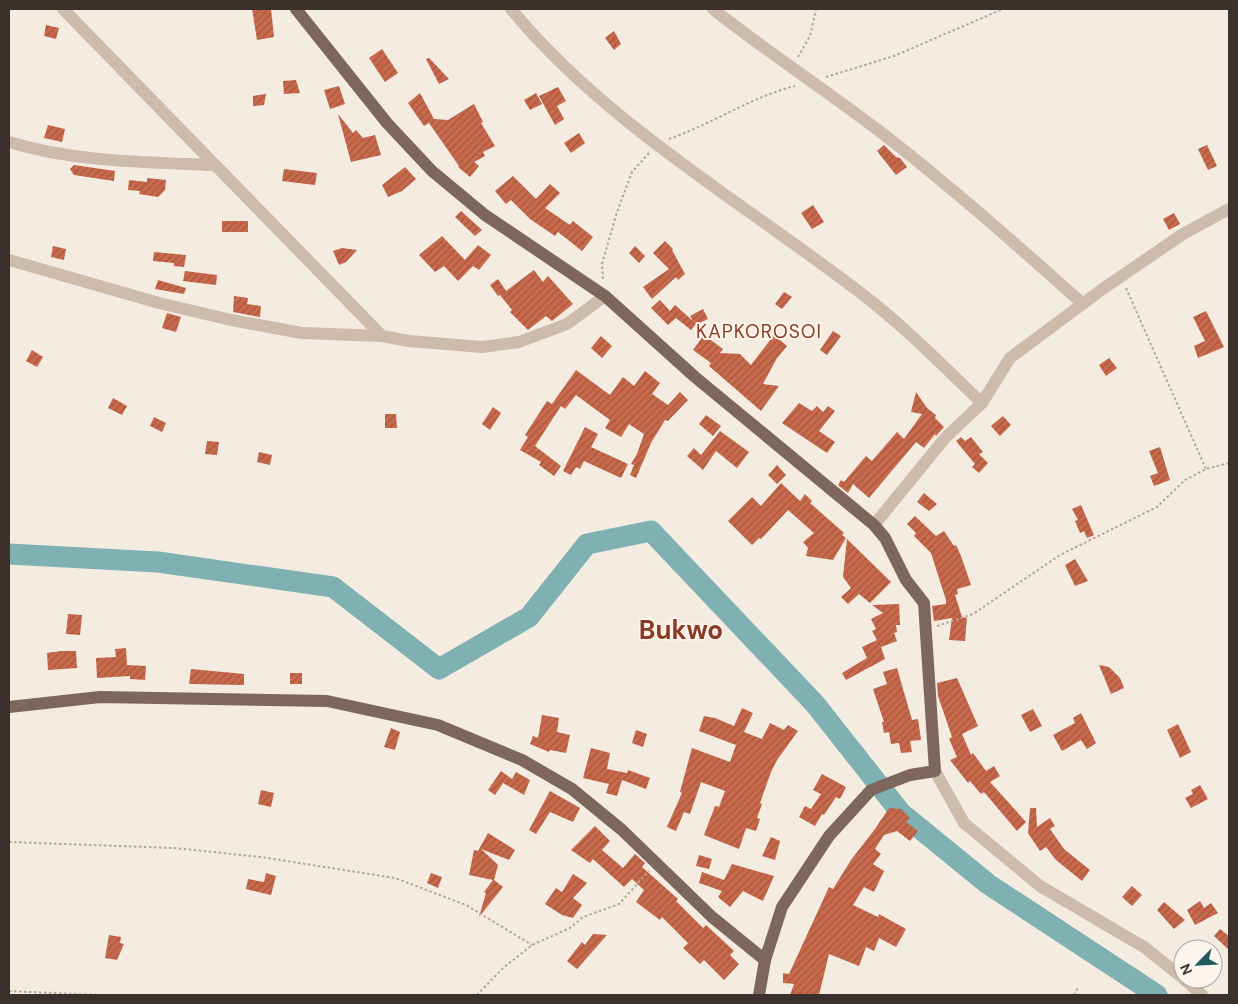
<svg xmlns="http://www.w3.org/2000/svg" width="1238" height="1004" viewBox="0 0 1238 1004" font-family="'DM Sans',sans-serif">
	<style>
		.lines { fill: none; stroke-linecap: round; stroke-linejoin: round }
		.river { stroke: #7fb0b2; stroke-width: 21 }
		.building { fill: url(#building-hatch) }
		.path { stroke: #b9a596; stroke-width: 2; stroke-dasharray: 2.5 2.5; stroke-linecap: butt }
		.minor { stroke: #cdbbac; stroke-width: 12 }
		.major { stroke: #7d675c; stroke-width: 12 }
		.labels { text-anchor: middle; stroke-width: 4; stroke-linejoin: round; paint-order: stroke }
		.quarter-label { font-size: 19px; letter-spacing: 1px; fill: #8c3b22; stroke: #fbf5ee }
		.town-label { font-size: 26px; font-weight: bold; fill: #8c3b22; stroke: #fbf5ee }
	</style>
	<defs>
		<pattern id="building-hatch" width="6" height="6" patternUnits="userSpaceOnUse" patternTransform="scale(1.25)"><rect width="6" height="6" fill="#c8694b"/><path d="M-1 1l2-2M0 6l6-6M5 7l2-2" fill="none" stroke="#a4573f"/></pattern>
	</defs>
	<rect width="100%" height="100%" fill="#f4ebe1"/>
	<g class="lines">
		<path class="river" d="M9 554 158 562 333 587 439 669 529 617 587 544 651 531 815 704 901 813 988 884 1157 995"/>
	</g>
	<g class="building">
		<path d="M252 9H271L274 37 257 40Z"/>
		<path d="M46 25 59 28 56 39 44 36Z"/>
		<path d="M614 31 621 44 614 50 605 38Z"/>
		<path d="M382 49 398 73 385 82 369 58Z"/>
		<path d="M429 58 449 79 439 84 426 59Z"/>
		<path d="M296 80 300 93 284 94 283 81Z"/>
		<path d="M339 86 345 104 330 109 324 90Z"/>
		<path d="M558 87 566 101 557 106 564 119 555 125 539 96Z"/>
		<path d="M420 93 434 119 448 120 474 104 483 122 481 123 495 146 483 152 485 156 474 162 479 166 470 177 458 167 459 166 429 123 424 126 408 103Z"/>
		<path d="M536 93 542 104 530 110 524 100Z"/>
		<path d="M266 94 264 105 253 106V96Z"/>
		<path d="M338 114 353 133 356 130 363 138 375 135 381 155 351 162Z"/>
		<path d="M48 125 65 129 62 142 44 138Z"/>
		<path d="M579 133 585 143 571 153 564 143Z"/>
		<path d="M884 145 896 157 900 158 907 167 896 175 877 151Z"/>
		<path d="M1207 145 1217 166 1208 170 1198 149Z"/>
		<path d="M74 165 115 171 114 181 74 175 70 169Z"/>
		<path d="M405 167 416 179 402 191 388 197 382 185Z"/>
		<path d="M284 169 317 173 315 185 282 181Z"/>
		<path d="M513 176 536 199 550 184 560 193 545 208 570 225 573 221 593 237 582 251 558 232 555 236 530 219 511 200 506 204 495 191Z"/>
		<path d="M147 178 166 180 165 190 158 197 139 194 140 191 128 190 129 180 147 182Z"/>
		<path d="M813 205 824 222 812 229 801 213Z"/>
		<path d="M461 211 482 230 475 236 455 217Z"/>
		<path d="M1174 213 1180 224 1169 230 1163 219Z"/>
		<rect x="222" y="221" width="26" height="11"/>
		<path d="M442 236 465 260 478 245 491 255 479 270 473 266 458 281 444 266 435 272 419 255Z"/>
		<path d="M665 241 673 249 672 250 685 274 678 280 676 277 652 299 643 287 669 269 653 253Z"/>
		<path d="M53 246 66 249 64 260 51 257Z"/>
		<path d="M635 246 645 256 639 263 629 253Z"/>
		<path d="M342 248 357 250 346 262 339 265 333 251Z"/>
		<path d="M154 252 186 255 184 267 174 266V263L153 261Z"/>
		<path d="M534 270 543 282 548 276 573 304 552 321 546 316 528 330 510 312 512 310 500 295 503 293 498 296 490 285 498 279 506 291Z"/>
		<path d="M185 271 217 275 216 285 183 281Z"/>
		<path d="M158 280 186 288 184 294 155 289Z"/>
		<path d="M784 292 792 297 782 309 775 304Z"/>
		<path d="M234 296 248 298 247 304 261 306 260 317 233 312Z"/>
		<path d="M660 300 670 311 675 305 693 321 690 316 703 309 708 319 695 325 691 330 676 318 668 325 651 308Z"/>
		<path d="M1206 311 1224 347 1198 358 1194 346 1205 341 1193 317Z"/>
		<path d="M167 313 181 317 176 332 162 328Z"/>
		<path d="M833 331 841 336 827 355 820 350Z"/>
		<path d="M704 335 723 349 720 353 740 354 751 365 774 335 787 346 777 358 763 384 779 386 761 411 709 366 711 363 693 350Z"/>
		<path d="M601 336 612 346 602 358 591 348Z"/>
		<path d="M32 350 43 357 37 367 26 361Z"/>
		<path d="M1109 358 1117 368 1106 376 1099 365Z"/>
		<path d="M576 370 610 395 623 377 634 386 645 371 660 383 652 394 668 405 680 392 688 400 668 421 665 420 651 443 636 478 630 475 634 465 631 464 637 454 644 434 629 424 621 437 605 428 610 420 576 395 565 409 561 406 535 446 561 466 554 476 539 465 541 462 520 450 528 437 525 435 547 401 552 404Z"/>
		<path d="M916 392 927 408 936 415 935 418 944 427 936 436 935 434 924 448 916 442 869 498 853 484 848 493 838 485 841 480 844 482 866 456 872 461 897 432 904 439 922 414 911 412Z"/>
		<path d="M113 398 127 406 122 415 108 408Z"/>
		<path d="M799 403 812 411 817 406 823 412 828 406 835 411 819 431 835 442 827 453 782 423Z"/>
		<path d="M493 407 501 413 490 430 482 424Z"/>
		<path d="M385 414H396L397 428H385Z"/>
		<path d="M706 415 721 426 713 436 699 424Z"/>
		<path d="M1003 416 1011 425 1000 436 991 426Z"/>
		<path d="M154 417 166 423 162 432 150 426Z"/>
		<path d="M585 427 598 434 591 447 628 464 621 478 584 461 580 469 576 467 571 475 563 471Z"/>
		<path d="M720 431 749 452 737 468 716 451 703 470 687 456 694 448 701 455Z"/>
		<path d="M961 437 965 441 971 437 983 452 979 454 988 463 979 473 972 467 975 464 956 441Z"/>
		<path d="M207 441 219 442 217 455 205 454Z"/>
		<path d="M1160 447 1170 480 1154 486 1150 476 1158 473 1149 451Z"/>
		<path d="M259 452 272 455 270 465 257 462Z"/>
		<path d="M777 465 786 475 777 484 768 475Z"/>
		<path d="M781 483 800 501 805 494 812 501 810 503 844 533 842 535 846 538 833 560 806 556 808 548 803 542 814 533 788 510 761 539 759 538 752 545 728 521 752 497 761 506Z"/>
		<path d="M924 493 937 504 929 511 917 502Z"/>
		<path d="M1081 505 1094 535 1087 538 1084 531 1080 533 1075 521 1078 520 1072 509Z"/>
		<path d="M915 516 936 536 944 531 954 546 956 545 961 556 971 585 957 589 958 594 955 595 962 617 967 618 965 641 949 640 952 618 934 621 932 606 946 604V600L931 553 914 536 916 533 907 524Z"/>
		<path d="M847 539 891 582 870 603 859 594 848 604 841 597 851 588 843 577Z"/>
		<path d="M1075 559 1088 581 1075 586 1065 565Z"/>
		<path d="M899 604 900 625H896L897 632 894 633 897 641 881 647 885 659 846 680 842 673 867 658 862 647 877 640 872 631 876 629 871 619 883 613 872 605Z"/>
		<path d="M68 614 82 615 80 635 66 634Z"/>
		<path d="M126 648 127 665 146 666 145 680 130 679V676L97 678 96 658 116 657 115 649Z"/>
		<path d="M61 651H76L77 668 48 670 47 653Z"/>
		<path d="M1099 665 1109 667 1120 678 1124 688 1111 694Z"/>
		<path d="M897 668 912 720 918 719 921 740 910 741 912 752 901 753 899 743 891 744 889 732 884 733 882 722H884L873 689 887 684 883 672Z"/>
		<path d="M191 669 244 674V685L189 684Z"/>
		<rect x="290" y="673" width="12" height="11"/>
		<path d="M957 678 978 726 962 734 971 755 973 753 986 771 994 766 1000 776 990 782 1026 822 1017 831 984 792 981 794 970 781 968 783 950 760 957 757 949 739 952 737 938 696 937 683Z"/>
		<path d="M742 708 753 713 744 732 762 739 770 723 784 730 788 725 798 731 777 760 771 772 760 803 762 804 757 818 760 819 756 831 746 828 739 849 704 835 715 806 719 807 725 791 701 782 690 814 684 812 676 831 667 827 682 793 680 792 692 748 730 762 736 745 699 731 704 716 715 718 734 726Z"/>
		<path d="M1033 709 1042 726 1030 732 1021 715Z"/>
		<path d="M1081 713 1096 743 1087 749 1081 740 1062 751 1053 735 1075 723 1073 718Z"/>
		<path d="M542 715 559 718 557 732 570 735 566 753 550 750 549 752 530 744 533 736 538 738Z"/>
		<path d="M1178 724 1191 752 1180 758 1167 730Z"/>
		<path d="M391 728 400 732 395 750 384 747Z"/>
		<path d="M636 730 647 734 643 747 632 743Z"/>
		<path d="M591 748 610 753 607 769 627 773 628 770 650 778 646 789 622 780 617 796 606 793 609 784 583 778Z"/>
		<path d="M501 771 512 779 516 772 530 780 524 795 503 783 495 795 488 790Z"/>
		<path d="M822 774 846 787 840 799 836 797 824 815 822 814 815 826 799 817 805 806 811 809 821 794 813 790Z"/>
		<path d="M1200 785 1208 799 1191 808 1185 798 1193 794 1191 790Z"/>
		<path d="M261 790 274 793 271 807 258 804Z"/>
		<path d="M550 791 580 808 573 822 550 812 536 834 529 830Z"/>
		<path d="M889 808 901 809 910 818 906 822 918 831 910 841 897 831 884 835 875 849 881 854 873 864 884 871 874 892 864 887 853 905 878 917 879 914 906 929 896 947 879 938 874 951 866 947 859 966 829 954 819 995H790L794 984 783 983V973L789 974 829 887 833 889 851 860 875 829Z"/>
		<path d="M1030 808H1036L1037 827 1050 818 1055 826 1050 829 1064 849 1090 870 1082 881 1056 860 1046 847 1040 851 1028 833Z"/>
		<path d="M595 826 610 841 602 850 623 868 635 854 645 863 642 867 678 899 676 901 703 928 706 925 734 951 730 955 739 964 724 980 704 960 700 964 683 948 688 943 662 917 660 920 636 902 644 890 632 879 624 887 593 859 590 863 571 850Z"/>
		<path d="M488 833 515 850 509 860 481 849 498 865 494 880 503 887 479 917 486 893 484 892 493 880 469 875 474 850 478 851Z"/>
		<path d="M771 837 780 841 775 860 762 856Z"/>
		<path d="M699 855 712 859 709 869 696 866Z"/>
		<path d="M732 864 774 876 763 901 743 891 730 907 718 897 722 891 699 883 702 872 724 880Z"/>
		<path d="M266 873 276 876 271 895 246 889 248 879 264 882Z"/>
		<path d="M431 873 442 877 438 888 427 883Z"/>
		<path d="M573 874 587 883 573 898 582 905 573 918 562 915 545 904 556 888 562 892Z"/>
		<path d="M1132 886 1142 895 1132 906 1122 897Z"/>
		<path d="M1200 901 1204 908 1211 903 1218 913 1195 925 1187 910Z"/>
		<path d="M1164 902 1185 920 1174 929 1157 910Z"/>
		<path d="M1220 929 1229 936V950L1214 936Z"/>
		<path d="M593 934 607 935 577 969 567 961 582 942 585 945Z"/>
		<path d="M109 935 121 937 120 943 124 944 117 960 105 958Z"/>
	</g>
	<g class="lines">
		<g class="path">
			<path d="M798 57 810 36 816 9"/>
			<path d="M826 77 894 56 1003 9"/>
			<path d="M669 139C712 124 751 97 795 86"/>
			<path d="M603 279 602 264 617 212 632 172 649 153"/>
			<path d="M1126 288 1206 469"/>
			<path d="M937 626 973 614 1060 555 1157 507 1185 480 1206 469 1229 463"/>
			<path d="M9 842 174 848 261 857 395 878 466 905 532 945"/>
			<path d="M9 991 100 995"/>
			<path d="M477 995 503 968 532 945 570 928 583 917 619 904 649 871"/>
			<path d="M1074 995 1078 988"/>
		</g>
		<g class="minor">
			<path d="M63 9 382 336"/>
			<path d="M511 9C606 124 744 203 862 294 904 326 943 366 982 403"/>
			<path d="M713 9C770 54 830 93 887 137 955 190 1019 247 1083 304"/>
			<path d="M9 142C74 162 145 162 213 165"/>
			<path d="M9 260 159 303 231 320 302 333 382 336 409 341 482 347 519 342 567 324 605 296"/>
			<path d="M874 525 945 438 982 403 1010 358 1104 288 1183 234 1229 209"/>
			<path d="M935 771 964 823 1040 886 1144 947 1183 978"/>
			<path d="M1184 979 1202 995"/>
		</g>
		<g class="major">
			<path d="M296 9 387 123 432 171 485 215 605 296 695 377 874 525 885 538 906 580 924 603 935 771 910 775 871 790 829 836 782 907 765 960 759 995"/>
			<path d="M9 707 100 697 327 701 438 725 522 760 572 789 622 830 712 917 765 960"/>
		</g>
	</g>
	<g class="labels">
		<g class="quarter-label">
			<text x="759" y="338">KAPKOROSOI</text>
		</g>
		<g class="town-label">
			<text x="681" y="639">Bukwo</text>
		</g>
	</g>
	<rect width="1238" height="1004" fill="none" stroke="#3b302b" stroke-width="20"/>
	<g transform="translate(1198 964) rotate(246)"><circle r="24" fill="#fbf5ee" stroke="#aea6a0"/>
	<path d="M0-4L9 19L0 12L-9 19Z" fill="#1f5a5e"/>
	<text y="-8" font-size="14" font-weight="bold" text-anchor="middle" fill="#3b302b">N</text>
	</g>
</svg>
